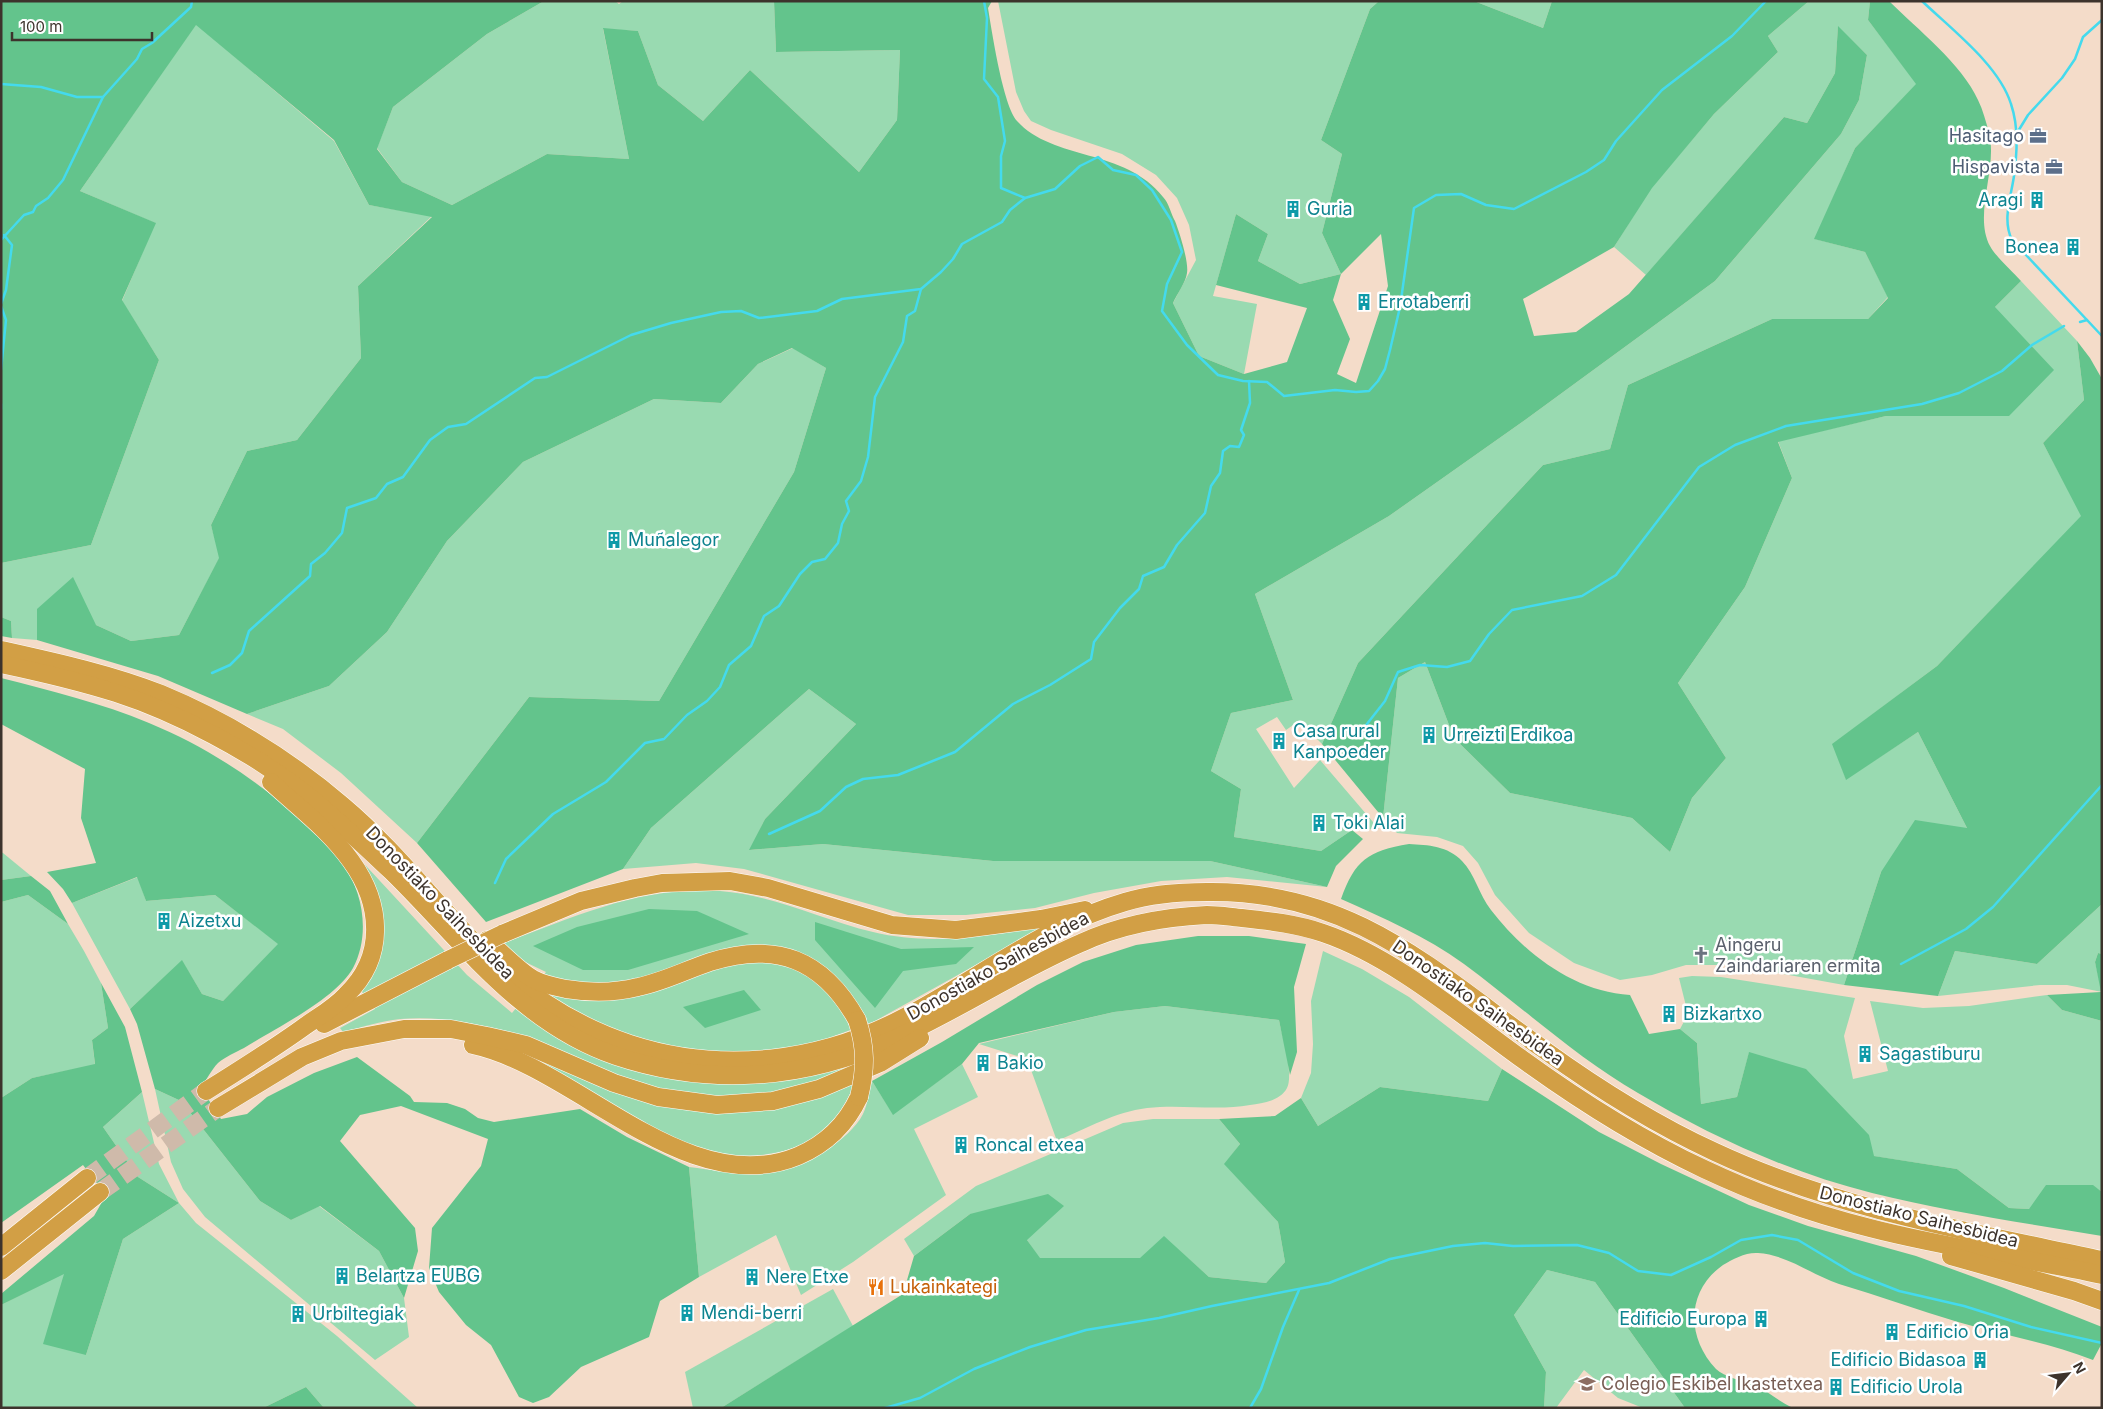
<svg xmlns="http://www.w3.org/2000/svg" width="2103" height="1409" viewBox="0 0 2103 1409" font-family="Inter,sans-serif">
	<style>
		.green { fill: #99dab1 }
		.forest { fill: #63c48c; fill-rule: evenodd }
		.lines { fill: none; stroke-linecap: round; stroke-linejoin: round }
		.stream { stroke: #44daed; stroke-width: 2.5 }
		.highway-tunnel { stroke: #cfbaaa; stroke-width: 18; stroke-dasharray: 18 9; stroke-linecap: butt }
		.highway-casing { stroke: #fff; stroke-width: 19 }
		.highway { stroke: #d29f45; stroke-width: 18 }
		.highway-bridge-casing { stroke: #fff; stroke-width: 19; stroke-linecap: butt }
		.highway-bridge { stroke: #d29f45; stroke-width: 18 }
		.labels { text-anchor: middle; stroke-width: 5; stroke-linejoin: round; paint-order: stroke }
		.service-label { font-size: 18px; fill: #4e5e75; stroke: #fff; text-anchor: end }
		.culture-label { font-size: 18px; fill: #0d838f; stroke: #fff; text-anchor: start }
		.street-label { font-size: 18px; fill: #3d332c; stroke: #fff }
		.worship-label { font-size: 18px; fill: #5b616d; stroke: #fff; text-anchor: start }
		.food-label { font-size: 18px; fill: #c56008; stroke: #fff; text-anchor: start }
		.education-label { font-size: 18px; fill: #785e54; stroke: #fff; text-anchor: start }
	</style>
	<rect width="100%" height="100%" fill="#f4dcc9"/>
	<g class="green">
		<path d="M544 1H615L619 4 623 1H774L776 52 900 50 897 120 859 172 750 70 703 121 658 85 638 31 603 29 629 159 547 154 452 205 402 182 377 148 393 107 487 34Z"/>
		<path d="M998 1H1379L1370 9 1321 140 1342 154 1322 233 1341 274 1300 284 1258 261 1268 234 1236 214 1213 296 1257 304 1244 374 1199 356 1173 303 1196 260 1189 225 1177 198 1156 175 1122 154 1051 130 1031 121 1024 111 1016 92Z"/>
		<path d="M1474 1H1552L1543 28Z"/>
		<path d="M1809 1H1870L1868 20 1917 84 1855 148 1815 239 1865 252 1888 297 1868 319H1772L1628 385 1610 449 1543 465 1358 663 1322 744 1299 721 1286 730 1277 717 1256 729 1294 788 1320 760 1379 829 1352 830 1321 851 1234 837 1241 789 1211 771 1231 713 1293 700 1255 594 1389 516 1525 420 1715 281 1841 134 1859 100 1867 55 1838 27 1835 73 1807 123 1784 117 1646 275 1614 247 1651 188 1714 114 1778 52 1768 36Z"/>
		<path d="M196 24 334 141 369 205 432 216 358 286 361 358 297 440 247 451 211 525 220 557 179 635 131 641 96 625 37 609V640L12 638 11 621 1 617V563L91 545 159 360 122 301 155 223 80 191Z"/>
		<path d="M2021 281 2077 341 2084 400 2043 443 2082 516 1937 666 1833 744 1846 779 1918 732 1967 828 1881 872 1844 985 1734 965H1686L1652 975 1620 980 1574 963 1529 933 1495 895 1478 863 1463 846 1437 837 1397 833 1383 818 1398 678 1425 662 1454 738 1510 793 1632 818 1670 852 1692 798 1726 758 1678 683 1745 587 1792 478 1778 441 1886 416H2009L1995 307Z"/>
		<path d="M793 348 826 368 794 472 659 701 529 697 417 843 341 773 283 729 247 714 329 686 387 632 447 541 523 462 654 399 721 403 758 364Z"/>
		<path d="M809 689 856 724 765 819 750 850 823 844 993 861H1210L1327 887 1227 877 1161 881 1094 893 1035 908 966 915H908L744 869 696 863 623 869 651 828Z"/>
		<path d="M1 852 3 853 31 876 1 880Z"/>
		<path d="M355 854 467 975 512 1013 546 972 521 960 502 944C573 917 643 885 720 891 774 895 822 920 873 932 930 946 990 936 1046 926L875 1021 834 1036 853 1088C844 1106 834 1124 817 1136 784 1159 730 1161 693 1147 637 1125 585 1089 534 1059L530 1037C487 1026 445 1015 400 1019 381 1021 362 1027 343 1032L340 1028 375 1009 362 992 379 961 384 935 381 908 373 882Z"/>
		<path d="M138 877 146 901 215 895 279 944 223 1001 202 994 182 961 130 1009 72 903Z"/>
		<path d="M28 895 68 924 84 951 101 983 108 1028 92 1040 95 1065 32 1078 1 1098V902Z"/>
		<path d="M2102 904V954L2098 953 2095 962 2102 992 2067 985H2040L1938 996 1955 951 2037 964Z"/>
		<path d="M1323 951 1362 969 1409 997 1502 1069 1488 1101 1380 1087 1318 1126 1301 1098 1311 1073 1313 1044 1311 1001Z"/>
		<path d="M1692 976 1721 977 1855 998 1844 1036 1853 1079 1888 1071 1870 1001 1923 1008 1969 1006 2047 995 2062 1010 2102 1021V1192L2092 1185 2029 1209 2009 1208 1957 1169 1873 1156 1749 1053 1737 1097 1701 1104 1697 1043 1680 1029 1688 1014 1679 978Z"/>
		<path d="M1165 1006 1279 1020C1282 1036 1294 1073 1287 1088 1280 1101 1263 1103 1250 1105 1217 1111 1181 1104 1147 1108 1115 1112 1087 1128 1057 1141L1027 1059 979 1044 1114 1012Z"/>
		<path d="M962 1064 978 1097 914 1129 946 1195 853 1262 801 1295 776 1235 699 1277 689 1167C742 1174 781 1181 828 1149 841 1140 856 1128 863 1114 868 1104 869 1091 872 1081L893 1114Z"/>
		<path d="M155 1089 181 1101 260 1201 291 1220 319 1206 379 1251 404 1298 409 1337 375 1360 205 1217 183 1189 171 1162Z"/>
		<path d="M142 1092 159 1164 179 1203 196 1223 337 1336 418 1408H324L306 1387 263 1408H1V1305L64 1273 86 1355 123 1239 179 1203 138 1177 103 1127Z"/>
		<path d="M1153 1119H1219L1240 1144 1225 1164 1278 1222 1285 1262 1266 1283 1209 1277 1164 1237 1141 1258H1039L1027 1240 970 1214 914 1256 904 1239 976 1186 1123 1123Z"/>
		<path d="M1547 1270 1595 1282 1685 1408H1643L1618 1398 1584 1370 1556 1408H1544L1546 1372 1514 1315Z"/>
		<path d="M833 1289 853 1326 721 1408H693L685 1372Z"/>
	</g>
	<g class="forest">
		<path d="M1 1H544L487 34 393 107 377 149 402 182 452 205 547 154 629 159 603 28 638 31 658 85 703 121 750 70 859 172 897 120 900 50 776 52 774 1H992L988 8C992 32 1003 105 1017 121 1053 161 1125 148 1163 197 1169 203 1171 214 1175 221 1179 231 1189 262 1187 273 1186 282 1177 294 1173 303L1199 356 1244 374 1287 362 1307 308 1216 285 1236 214 1268 234 1258 261 1300 284 1341 274 1322 233 1342 154 1321 140 1370 9 1379 1H1474L1543 28 1552 1H1809L1768 36 1778 52 1714 114 1652 188 1614 247 1523 299 1534 336 1576 332 1629 294 1784 117 1807 123 1835 73 1838 26 1867 55 1859 100 1841 134 1715 281 1525 420 1389 516 1255 594 1293 700 1231 713 1211 771 1241 789 1234 837 1321 851 1352 830 1363 839 1336 866 1327 887 1210 861H993L823 844 749 850 765 819 856 724 809 689 651 828 623 869 486 922 417 843 529 697 659 701 794 472 826 368 792 348 758 364 721 403 654 399 523 462 447 541 387 632 329 686 247 714 158 676 37 640V609L73 577 96 625 131 641 179 635 219 558 211 525 247 451 297 440 361 358 358 286 432 217 369 205 334 140 196 25 80 191 156 223 122 300 159 360 91 545 1 563ZM1381 234 1388 286 1356 383 1337 374 1350 339 1333 300 1341 274Z"/>
		<path d="M1870 1H1889C1917 29 1962 64 1978 100 1983 110 1986 122 1989 133 1998 168 1973 214 1990 246 1996 257 2012 271 2021 281L1995 307 2054 370 2009 416H1886L1778 442 1792 478 1745 587 1678 683 1726 758 1692 798 1670 852 1632 818 1510 793 1454 738 1425 662 1398 678 1383 818 1322 744 1358 663 1543 465 1610 449 1628 385 1772 319H1868L1888 298 1865 252 1814 239 1855 148 1916 84 1868 20Z"/>
		<path d="M2077 341 2090 358 2102 379V904L2037 964 1955 951 1938 996 1844 985 1881 872 1915 820 1967 828 1918 732 1846 780 1832 744 1937 666 2081 516 2043 443 2084 400Z"/>
		<path d="M1 617 11 621 12 638 1 636Z"/>
		<path d="M1 678C52 691 101 703 149 723 207 747 259 781 304 823 317 836 332 849 343 864 364 894 370 936 353 968 336 999 274 1029 244 1048 236 1052 225 1057 218 1063 211 1070 206 1081 201 1088L221 1119 247 1114 267 1097 314 1073 357 1057 410 1096 414 1102 447 1103 465 1109 478 1118 494 1122 580 1109 627 1137 689 1167 699 1277 660 1301 649 1337 581 1367 549 1397 533 1403 519 1397 491 1345 466 1325 439 1292 429 1268 432 1228 481 1166 488 1139 401 1106 360 1115 340 1141 415 1228 418 1251 404 1298 379 1251 320 1206 291 1220 260 1201 181 1101 155 1089 137 1024 130 1009 182 960 202 994 223 1001 278 944 215 895 146 901 137 877 72 903 63 889 47 872 96 863 81 818 85 769 1 724Z"/>
		<path d="M1409 844C1428 845 1448 846 1462 861 1475 874 1479 895 1491 910 1524 953 1574 992 1630 995L1649 1034 1680 1029 1697 1043 1701 1104 1737 1097 1749 1052 1806 1069 1869 1135 1874 1156 1957 1169 2009 1208 2029 1209 2046 1185H2093L2102 1192V1236C2025 1223 1948 1212 1872 1193 1791 1173 1710 1136 1638 1093 1576 1057 1522 1007 1464 964 1426 936 1383 918 1341 899 1355 860 1368 851 1409 844Z"/>
		<path d="M31 876 50 891 68 924 28 895 1 902V880Z"/>
		<path d="M649 909 697 911 749 934 628 970H583L533 946 577 927Z"/>
		<path d="M815 922 901 949 974 947 956 964 903 971 875 1008 815 940Z"/>
		<path d="M1198 936H1249L1306 944 1294 987 1297 1052 1290 1075 1279 1020 1165 1006 1114 1012 979 1043 962 1064 893 1115 872 1081 942 1042 1037 985 1083 962 1136 945Z"/>
		<path d="M2098 953 2102 954V1021L2062 1010 2047 995 2101 992 2095 962Z"/>
		<path d="M101 983 125 1027 142 1092 103 1127 138 1177 179 1203 123 1239 86 1355 43 1344 64 1274 1 1305V1294L94 1216 106 1195 83 1165 1 1223V1098L32 1078 95 1064 92 1040 108 1028Z"/>
		<path d="M744 990 761 1010 705 1028 683 1007Z"/>
		<path d="M1502 1069 1599 1132 1661 1164 1749 1205 1808 1226 1916 1256 2004 1288 2102 1327V1343L2093 1360C2049 1343 2003 1335 1958 1322 1918 1310 1879 1296 1839 1284 1812 1275 1788 1255 1758 1253 1746 1252 1733 1259 1723 1265 1686 1291 1686 1337 1716 1369 1724 1377 1743 1381 1754 1385 1768 1391 1779 1402 1793 1408H1685L1595 1282 1547 1270 1514 1315 1546 1372 1544 1408H721L903 1294 914 1256 970 1214 1048 1194 1064 1206 1027 1240 1040 1258H1140L1164 1236 1209 1277 1266 1283 1285 1262 1278 1222 1224 1164 1240 1144 1219 1119 1275 1116 1301 1098 1318 1126 1380 1087 1488 1101Z"/>
		<path d="M306 1387 324 1408H263Z"/>
	</g>
	<g class="lines">
		<g class="stream">
			<path d="M984 1 987 18 984 79 998 97 1005 141 1001 156V188L1025 198 1055 189 1080 166 1098 157 1113 170 1136 175 1152 190 1171 220 1182 252 1167 284 1162 311 1187 345 1218 375 1243 381 1267 382 1284 396 1335 390 1356 392 1369 391 1378 381 1385 369 1390 350 1400 307 1414 208 1436 195 1461 194 1486 205 1514 209 1586 172 1604 160 1616 141 1662 90 1732 36 1766 1"/>
			<path d="M1922 1C1951 29 1999 65 2011 104 2019 128 2017 153 2014 176 2011 197 2002 220 2012 240L2102 336"/>
			<path d="M1 84 41 87 77 97H103"/>
			<path d="M2017 133 2028 115 2062 78 2075 59 2083 37 2102 20"/>
			<path d="M1 240 24 215 33 212 36 206 48 198 63 180 103 97 137 59 142 49 152 43 191 7 192 1"/>
			<path d="M1 304 6 290 12 245 4 235"/>
			<path d="M1 306 6 320 1 370"/>
			<path d="M2080 322 2087 320"/>
			<path d="M1 404V409"/>
			<path d="M212 673 230 665 242 653 249 631 310 576 311 564 325 553 342 533 347 508 376 498 387 484 403 477 430 440 448 427 466 424 535 378 547 377 631 335 671 323 721 312 741 311 759 318 817 311 842 299 921 289 941 272 953 259 962 244 1002 222 1010 210 1025 198"/>
			<path d="M1363 729 1385 701 1398 672 1420 665 1447 667 1470 661 1489 634 1512 610 1582 596 1616 575 1699 467 1735 445 1786 426 1922 404 1959 393 2002 371 2032 345 2064 326"/>
			<path d="M769 834 820 811 846 787 863 779 898 775 955 752 1013 704 1050 685 1091 659 1094 642 1120 608 1139 589 1143 576 1164 567 1177 545 1205 513 1211 486 1220 473 1223 451 1230 446 1239 447 1244 435 1241 430 1250 403 1249 381"/>
			<path d="M495 883 506 859 553 814 606 782 645 743 664 739 687 715 707 701 720 687 729 665 751 646 764 616 779 606 800 574 812 562 825 559 838 543 842 524 849 511 846 501 861 481 868 457 875 397 903 342 907 316 915 311 921 289"/>
			<path d="M1901 964 1966 929 1993 907 2102 785"/>
			<path d="M885 1408 920 1398 974 1369 1030 1347 1086 1330 1159 1318 1212 1306 1329 1283 1390 1259 1453 1246 1485 1243 1513 1246 1577 1245 1609 1253 1638 1271 1671 1275 1711 1257 1741 1240 1772 1235 1798 1240 1853 1273 1899 1291 1964 1306 2031 1327 2102 1343"/>
			<path d="M1250 1408 1261 1389 1283 1327 1299 1290"/>
		</g>
		<g class="highway-tunnel">
			<path d="M87 1178 206 1091"/>
			<path d="M100 1192 218 1108"/>
		</g>
		<g class="highway-casing">
			<g id="highway">
				<path d="M1 650C55 662 110 674 161 694 226 721 288 759 342 805 403 856 449 923 507 974 543 1005 585 1029 630 1044 722 1074 820 1062 905 1017 978 979 1045 925 1125 902 1151 894 1180 892 1207 892 1353 890 1432 970 1543 1049 1597 1088 1654 1124 1715 1152 1837 1209 1971 1232 2102 1260"/>
				<path d="M1 664C39 672 78 681 116 693 178 713 251 752 303 792 334 816 362 844 391 871 461 939 519 1023 616 1056 709 1087 803 1080 892 1040 957 1011 1016 971 1081 943 1120 925 1164 917 1207 915 1219 915 1231 917 1242 918 1270 921 1297 924 1323 933 1394 957 1462 1016 1522 1059 1580 1101 1640 1139 1704 1169 1757 1194 1813 1214 1870 1228 1947 1248 2025 1258 2102 1275"/>
				<path d="M502 934 581 901 635 888 662 883 730 881 768 888 892 925 956 930 1041 919 1085 910"/>
				<path d="M487 940C500 951 519 971 533 979 542 984 556 987 566 989 591 993 614 993 638 987 663 982 686 970 710 962 776 941 823 959 857 1020"/>
				<path d="M324 1024 448 960"/>
				<path d="M473 1045C576 1067 687 1202 798 1156 826 1144 846 1125 859 1097"/>
				<path d="M206 1091C238 1071 270 1051 301 1029 316 1018 333 1009 346 995 386 957 382 904 351 861 329 830 299 808 271 782"/>
				<path d="M218 1108 302 1057 341 1041 404 1029H451L487 1036 526 1045 614 1083 658 1097 717 1105 773 1101 819 1089 880 1063 920 1038"/>
				<path d="M1 1247 87 1178"/>
				<path d="M1951 1256 2074 1291 2102 1301"/>
				<path d="M1 1271 100 1192"/>
			</g>
		</g>
		<use href="#highway" class="highway"/>
		<g class="highway-bridge-casing">
			<g id="highway-bridge">
				<path d="M448 960 502 934"/>
				<path d="M857 1020C866 1047 866 1069 859 1097"/>
			</g>
		</g>
		<use href="#highway-bridge" class="highway-bridge"/>
	</g>
	<defs>
		<g id="office-bare" transform="scale(1.35)"><path d="M-6-3h4V-5.5h4V-3h4V5H-6ZM-1-4.5V-3h2v-1.5ZM-6 0V1H6V0Z" fill="#5c6f8a" stroke="#fff" stroke-width="2.5" paint-order="stroke"/></g>
		<g id="building-bare" transform="scale(1.35)"><path d="M-4-6H4V6H1V3H-1V6H-4ZM-2.5-4.3h1.7v1.8h-1.7ZM.8-4.3h1.7v1.8H.8ZM-2.5-1h1.7V.8h-1.7ZM.8-1h1.7V.8H.8Z" fill="#0f9aa8" stroke="#fff" stroke-width="2.5" paint-order="stroke"/></g>
		<g id="church-bare" transform="scale(1.35)"><path d="M-1.2-6h2.4v3.5h3.3v2.4h-3.3V6h-2.4V-.1h-3.3v-2.4h3.3Z" fill="#6b7280" stroke="#fff" stroke-width="2.5" paint-order="stroke"/></g>
		<g id="restaurant-bare" transform="scale(1.35)"><path d="M-5-6h1v4h1v-4h1v4h1v-4h1v5L-1.5 .5V6h-2V.5L-5-1ZM5-6V6H3V1.5H1.5Q1.5-4 5-6Z" fill="#e8710a" stroke="#fff" stroke-width="2.5" paint-order="stroke"/></g>
		<g id="school-bare" transform="scale(1.35)"><path d="M0-5L7-2L0 1L-7-2ZM-4 1L0 2.5L4 1V4Q0 6-4 4Z" fill="#8d6e63" stroke="#fff" stroke-width="2.5" paint-order="stroke"/></g>
	</defs>
	<g fill-rule="evenodd">
		<use href="#office-bare" x="2038" y="136"/>
		<use href="#office-bare" x="2054" y="167"/>
		<use href="#building-bare" x="2037" y="200"/>
		<use href="#building-bare" x="1293" y="209"/>
		<use href="#building-bare" x="2073" y="247"/>
		<use href="#building-bare" x="1364" y="302"/>
		<use href="#building-bare" x="614" y="540"/>
		<use href="#building-bare" x="1429" y="735"/>
		<use href="#building-bare" x="1279" y="741"/>
		<use href="#building-bare" x="1319" y="823"/>
		<use href="#building-bare" x="164" y="921"/>
		<use href="#church-bare" x="1701" y="955"/>
		<use href="#building-bare" x="1669" y="1014"/>
		<use href="#building-bare" x="1865" y="1054"/>
		<use href="#building-bare" x="983" y="1063"/>
		<use href="#building-bare" x="961" y="1145"/>
		<use href="#building-bare" x="342" y="1276"/>
		<use href="#building-bare" x="752" y="1277"/>
		<use href="#restaurant-bare" x="876" y="1287"/>
		<use href="#building-bare" x="687" y="1313"/>
		<use href="#building-bare" x="298" y="1314"/>
		<use href="#building-bare" x="1761" y="1319"/>
		<use href="#building-bare" x="1892" y="1332"/>
		<use href="#building-bare" x="1980" y="1360"/>
		<use href="#school-bare" x="1587" y="1384"/>
		<use href="#building-bare" x="1836" y="1387"/>
	</g>
	<g class="labels">
		<g class="service-label">
			<text x="2024" y="142">Hasitago</text>
			<text x="2040" y="173">Hispavista</text>
		</g>
		<g class="culture-label">
			<text x="2023" y="206" text-anchor="end">Aragi</text>
			<text x="1307" y="215">Guria</text>
			<text x="2059" y="253" text-anchor="end">Bonea</text>
			<text x="1378" y="308">Errotaberri</text>
			<text x="628" y="546">Muñalegor</text>
			<text x="1293" y="737">Casa rural<tspan x="1293" dy="21">Kanpoeder</tspan></text>
			<text x="1443" y="741">Urreizti Erdikoa</text>
			<text x="1333" y="829">Toki Alai</text>
			<text x="178" y="927">Aizetxu</text>
			<text x="1683" y="1020">Bizkartxo</text>
			<text x="1879" y="1060">Sagastiburu</text>
			<text x="997" y="1069">Bakio</text>
			<text x="975" y="1151">Roncal etxea</text>
			<text x="356" y="1282">Belartza EUBG</text>
			<text x="766" y="1283">Nere Etxe</text>
			<text x="701" y="1319">Mendi-berri</text>
			<text x="312" y="1320">Urbiltegiak</text>
			<text x="1747" y="1325" text-anchor="end">Edificio Europa</text>
			<text x="1906" y="1338">Edificio Oria</text>
			<text x="1966" y="1366" text-anchor="end">Edificio Bidasoa</text>
			<text x="1850" y="1393">Edificio Urola</text>
		</g>
		<g class="street-label">
			<text transform="translate(440 903) rotate(46)" y="6">Donostiako Saihesbidea</text>
			<text transform="translate(998 966) rotate(-29)" y="6">Donostiako Saihesbidea</text>
			<text transform="translate(1478 1003) rotate(35)" y="6">Donostiako Saihesbidea</text>
			<text transform="translate(1919 1217) rotate(14)" y="6">Donostiako Saihesbidea</text>
		</g>
		<g class="worship-label">
			<text x="1715" y="951">Aingeru<tspan x="1715" dy="21">Zaindariaren ermita</tspan></text>
		</g>
		<g class="food-label">
			<text x="890" y="1293">Lukainkategi</text>
		</g>
		<g class="education-label">
			<text x="1601" y="1390">Colegio Eskibel Ikastetxea</text>
		</g>
	</g>
	<rect width="2103" height="1409" fill="none" stroke="#3d332c" stroke-width="5"/>
	<g transform="translate(2068 1374) rotate(62)" stroke="#ffffff" stroke-width="4" paint-order="stroke">
	<path d="M0-4L9 19L0 12L-9 19Z" fill="#3d332c"/>
	<text y="-8" font-size="14" font-weight="bold" text-anchor="middle" fill="#3d332c">N</text>
	</g>
	<path d="M12 32v8h140v-8" fill="none" stroke="#3d332c" stroke-width="2.5"/>
	<text x="20" y="32" font-size="15" fill="#3d332c" stroke="#ffffff" stroke-width="4" paint-order="stroke">100 m</text>
</svg>
